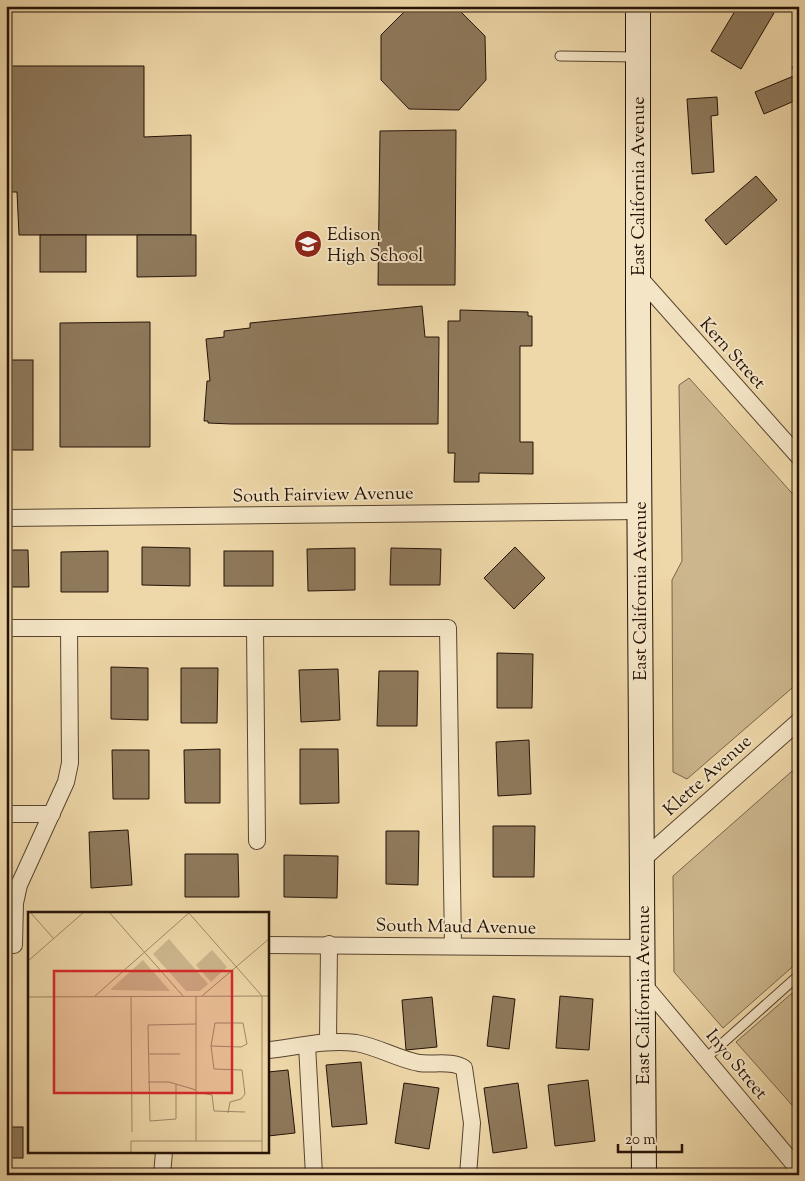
<svg xmlns="http://www.w3.org/2000/svg" width="805" height="1181" viewBox="0 0 805 1181" font-family="'Sorts Mill Goudy',serif">
	<style>
		.green { fill: #ccb68d; stroke: #78644a }
		.building { fill: #8e795b; stroke: #251307 }
		.lines { fill: none; stroke-linecap: round; stroke-linejoin: round }
		.lane-casing { stroke: #57442f; stroke-width: 11 }
		.street-casing { stroke: #57442f; stroke-width: 18 }
		.secondary-casing { stroke: #251307; stroke-width: 26 }
		.lane { stroke: #f4e5c6; stroke-width: 9 }
		.street { stroke: #f4e5c6; stroke-width: 16 }
		.secondary { stroke: #f4e5c6; stroke-width: 24 }
		.labels { text-anchor: middle; stroke-width: 4; stroke-linejoin: round; paint-order: stroke }
		.street-label { font-size: 18px; fill: #251307; stroke: #f4e5c6 }
		.poi-label { font-size: 18px; fill: #251307; stroke: #f4e5c6; text-anchor: start }
		.inset-road { fill: none; stroke: #9e8968; stroke-width: 1 }
		.view { fill: #d62828; fill-opacity: 0.15; stroke: #d62828; stroke-width: 2.5 }
		.inset-edge { fill: none; stroke: #251307; stroke-width: 2.5 }
	</style>
	<rect width="100%" height="100%" fill="#eed7a8"/>
	<filter id="stains"><feTurbulence type="fractalNoise" baseFrequency=".004" numOctaves="4"/><feColorMatrix values="0 0 0 0 .2 0 0 0 0 .09 0 0 0 0 .02 0 0 0 .5 -.17"/></filter>
	<radialGradient id="worn" r=".72"><stop offset=".6" stop-color="#630" stop-opacity="0"/><stop offset="1" stop-color="#630" stop-opacity=".3"/></radialGradient>
	<g class="green">
		<path d="M689 378 799 501V682L687 779 673 772 672 580 682 561 679 385Z"/>
		<path d="M799 765V961L723 1028 674 972 673 876Z"/>
		<path d="M799 987V1113L736 1042Z"/>
	</g>
	<g class="building">
		<rect x="6" y="6" width="47" height="3"/>
		<rect x="95" y="6" width="46" height="4"/>
		<rect x="173" y="6" width="37" height="4"/>
		<rect x="241" y="6" width="41" height="3"/>
		<rect x="312" y="6" width="41" height="3"/>
		<path d="M410 6H455L485 36 486 80 459 110 409 109 381 80V35Z"/>
		<path d="M738 6H762L774 13 741 69 711 51Z"/>
		<path d="M799 64V99L764 114 755 92 796 75 792 67Z"/>
		<path d="M6 66H144V137L191 135V235H19L17 192H6Z"/>
		<path d="M717 97 718 115 711 116 714 172 692 174 687 99Z"/>
		<path d="M456 130 455 285H378L380 131Z"/>
		<path d="M756 176 777 200 726 245 705 220Z"/>
		<rect x="40" y="235" width="46" height="37"/>
		<path d="M137 235H196V276L137 277Z"/>
		<path d="M422 306 425 337H439L438 424H232L208 423V421H204L207 381H210L206 339 224 337V331L250 328V323Z"/>
		<path d="M460 310 528 312V316H532V346H520V442H533V474L479 473V482H454L455 453H448V321H460Z"/>
		<path d="M150 322V447H60V323Z"/>
		<rect x="6" y="360" width="27" height="90"/>
		<path d="M142 547 190 548V586L142 585Z"/>
		<path d="M515 547 545 578 514 609 484 578Z"/>
		<path d="M355 548V590L308 591 307 549Z"/>
		<path d="M391 548 441 549 440 585H390Z"/>
		<path d="M6 550H28L29 587H6Z"/>
		<path d="M108 551V592H61V552Z"/>
		<rect x="224" y="551" width="49" height="35"/>
		<path d="M497 653 533 654 532 708H497Z"/>
		<path d="M111 667 148 668V720L111 719Z"/>
		<path d="M181 668H218L217 723H181Z"/>
		<path d="M338 669 340 720 301 722 299 670Z"/>
		<path d="M379 671H418L417 726H377Z"/>
		<path d="M529 740 531 794 498 796 496 742Z"/>
		<path d="M220 749V803H185L184 750Z"/>
		<path d="M300 749H338L339 803 300 804Z"/>
		<path d="M112 750H149V799H113Z"/>
		<path d="M493 826H535L534 877H493Z"/>
		<path d="M128 830 132 885 91 888 89 832Z"/>
		<path d="M386 831H419L418 885 386 884Z"/>
		<path d="M185 854H238L239 897H185Z"/>
		<path d="M284 855 338 856 337 898 284 897Z"/>
		<path d="M493 996 515 999 509 1049 487 1046Z"/>
		<path d="M560 996 593 999 589 1050 556 1048Z"/>
		<path d="M432 997 437 1047 406 1050 402 1000Z"/>
		<path d="M361 1062 367 1124 332 1127 326 1065Z"/>
		<path d="M288 1070 295 1133 268 1136V1072Z"/>
		<path d="M588 1080 595 1141 555 1146 548 1085Z"/>
		<path d="M404 1083 439 1088 429 1149 395 1143Z"/>
		<path d="M518 1083 527 1148 493 1153 484 1088Z"/>
		<rect x="6" y="1127" width="17" height="31"/>
	</g>
	<g class="lines">
		<g class="lane-casing">
			<g id="lane">
				<path d="M560 56 638 57"/>
				<path d="M706 1058 799 975"/>
			</g>
		</g>
		<g class="street-casing">
			<g id="street">
				<path d="M638 276 799 457"/>
				<path d="M6 518 640 511"/>
				<path d="M6 628H448L453 946"/>
				<path d="M255 628 257 841"/>
				<path d="M6 814H52"/>
				<path d="M642 860 799 721"/>
				<path d="M14 945 15 903 19 885 66 782 70 763 69 628"/>
				<path d="M268 945 643 948"/>
				<path d="M644 985 799 1170"/>
				<path d="M328 1041 329 944"/>
				<path d="M307 1045 314 1175"/>
				<path d="M268 1050C297 1047 327 1039 356 1043 379 1047 397 1059 419 1063 433 1065 452 1060 464 1068L472 1123 468 1175"/>
				<path d="M162 1175 164 1152"/>
			</g>
		</g>
		<g class="secondary-casing">
			<path id="secondary" d="M638 6V308L644 1175"/>
		</g>
		<use href="#lane" class="lane"/>
		<use href="#street" class="street"/>
		<use href="#secondary" class="secondary"/>
	</g>
	<defs>
		<g id="school-disc" transform="scale(1.4375)"><circle r="9.5" fill="#8f2418" stroke="#f4e5c6"/><path d="M0-5L7-2L0 1L-7-2ZM-4 1L0 2.5L4 1V4Q0 6-4 4Z" fill="#fff"/></g>
	</defs>
	<g fill-rule="evenodd">
		<use href="#school-disc" x="308" y="244"/>
	</g>
	<g class="labels">
		<g class="street-label">
			<text transform="translate(638 186) rotate(-90)" y="6">East California Avenue</text>
			<text transform="translate(733 353) rotate(48)" y="6">Kern Street</text>
			<text transform="translate(323 494) rotate(-1)" y="6">South Fairview Avenue</text>
			<text transform="translate(640 591) rotate(-90)" y="6">East California Avenue</text>
			<text transform="translate(707 775) rotate(-42)" y="6">Klette Avenue</text>
			<text transform="translate(456 926) rotate(1)" y="6">South Maud Avenue</text>
			<text transform="translate(643 995) rotate(-90)" y="6">East California Avenue</text>
			<text transform="translate(737 1064) rotate(50)" y="6">Inyo Street</text>
		</g>
		<g class="poi-label">
			<text x="327" y="240">Edison<tspan x="327" dy="21">High School</tspan></text>
		</g>
	</g>
	<g transform="translate(28 912)">
		<rect width="241" height="241" fill="#eed7a8"/>
		<path d="M141 27 180 72 172 79H158L125 42ZM184 38 199 55 183 70 168 53ZM115 48 142 79 84 78 83 77Z" fill="#ccb68d"/>
		<path class="inset-road" d="M2 0 26 27M81 0 155 84M160 0 234 84V241M0 49 56 0M67 84 162 0M103 84 104 220M174 84 242 26M0 85 242 84M183 134 187 111H215L219 132 213 135 183 134 186 157 214 158 217 182 213 187 202 190 200 201M120 142H152M120 170H141L168 178M148 173V207L122 209 120 113 168 112M168 180 184 183 186 199 217 200M168 229V84M103 241V229H234"/>
		<path class="view" d="M26 59H204V181H26Z"/>
		<rect width="241" height="241" class="inset-edge"/>
	</g>
	<rect width="805" height="1181" fill="none" stroke="#eed7a8" stroke-width="25"/>
	<rect x="8" y="8" width="790" height="1166" fill="none" stroke="#251307" stroke-width="2.5"/>
	<rect x="12" y="12" width="780" height="1156" fill="none" stroke="#251307"/>
	<path d="M618 1144v8h64v-8" fill="none" stroke="#251307" stroke-width="2.5"/>
	<text x="625" y="1144" font-size="15" fill="#251307" stroke="#f4e5c6" stroke-width="4" paint-order="stroke">20 m</text>
	<rect width="100%" height="100%" filter="url(#stains)"/>
	<rect width="100%" height="100%" fill="url(#worn)"/>
</svg>
